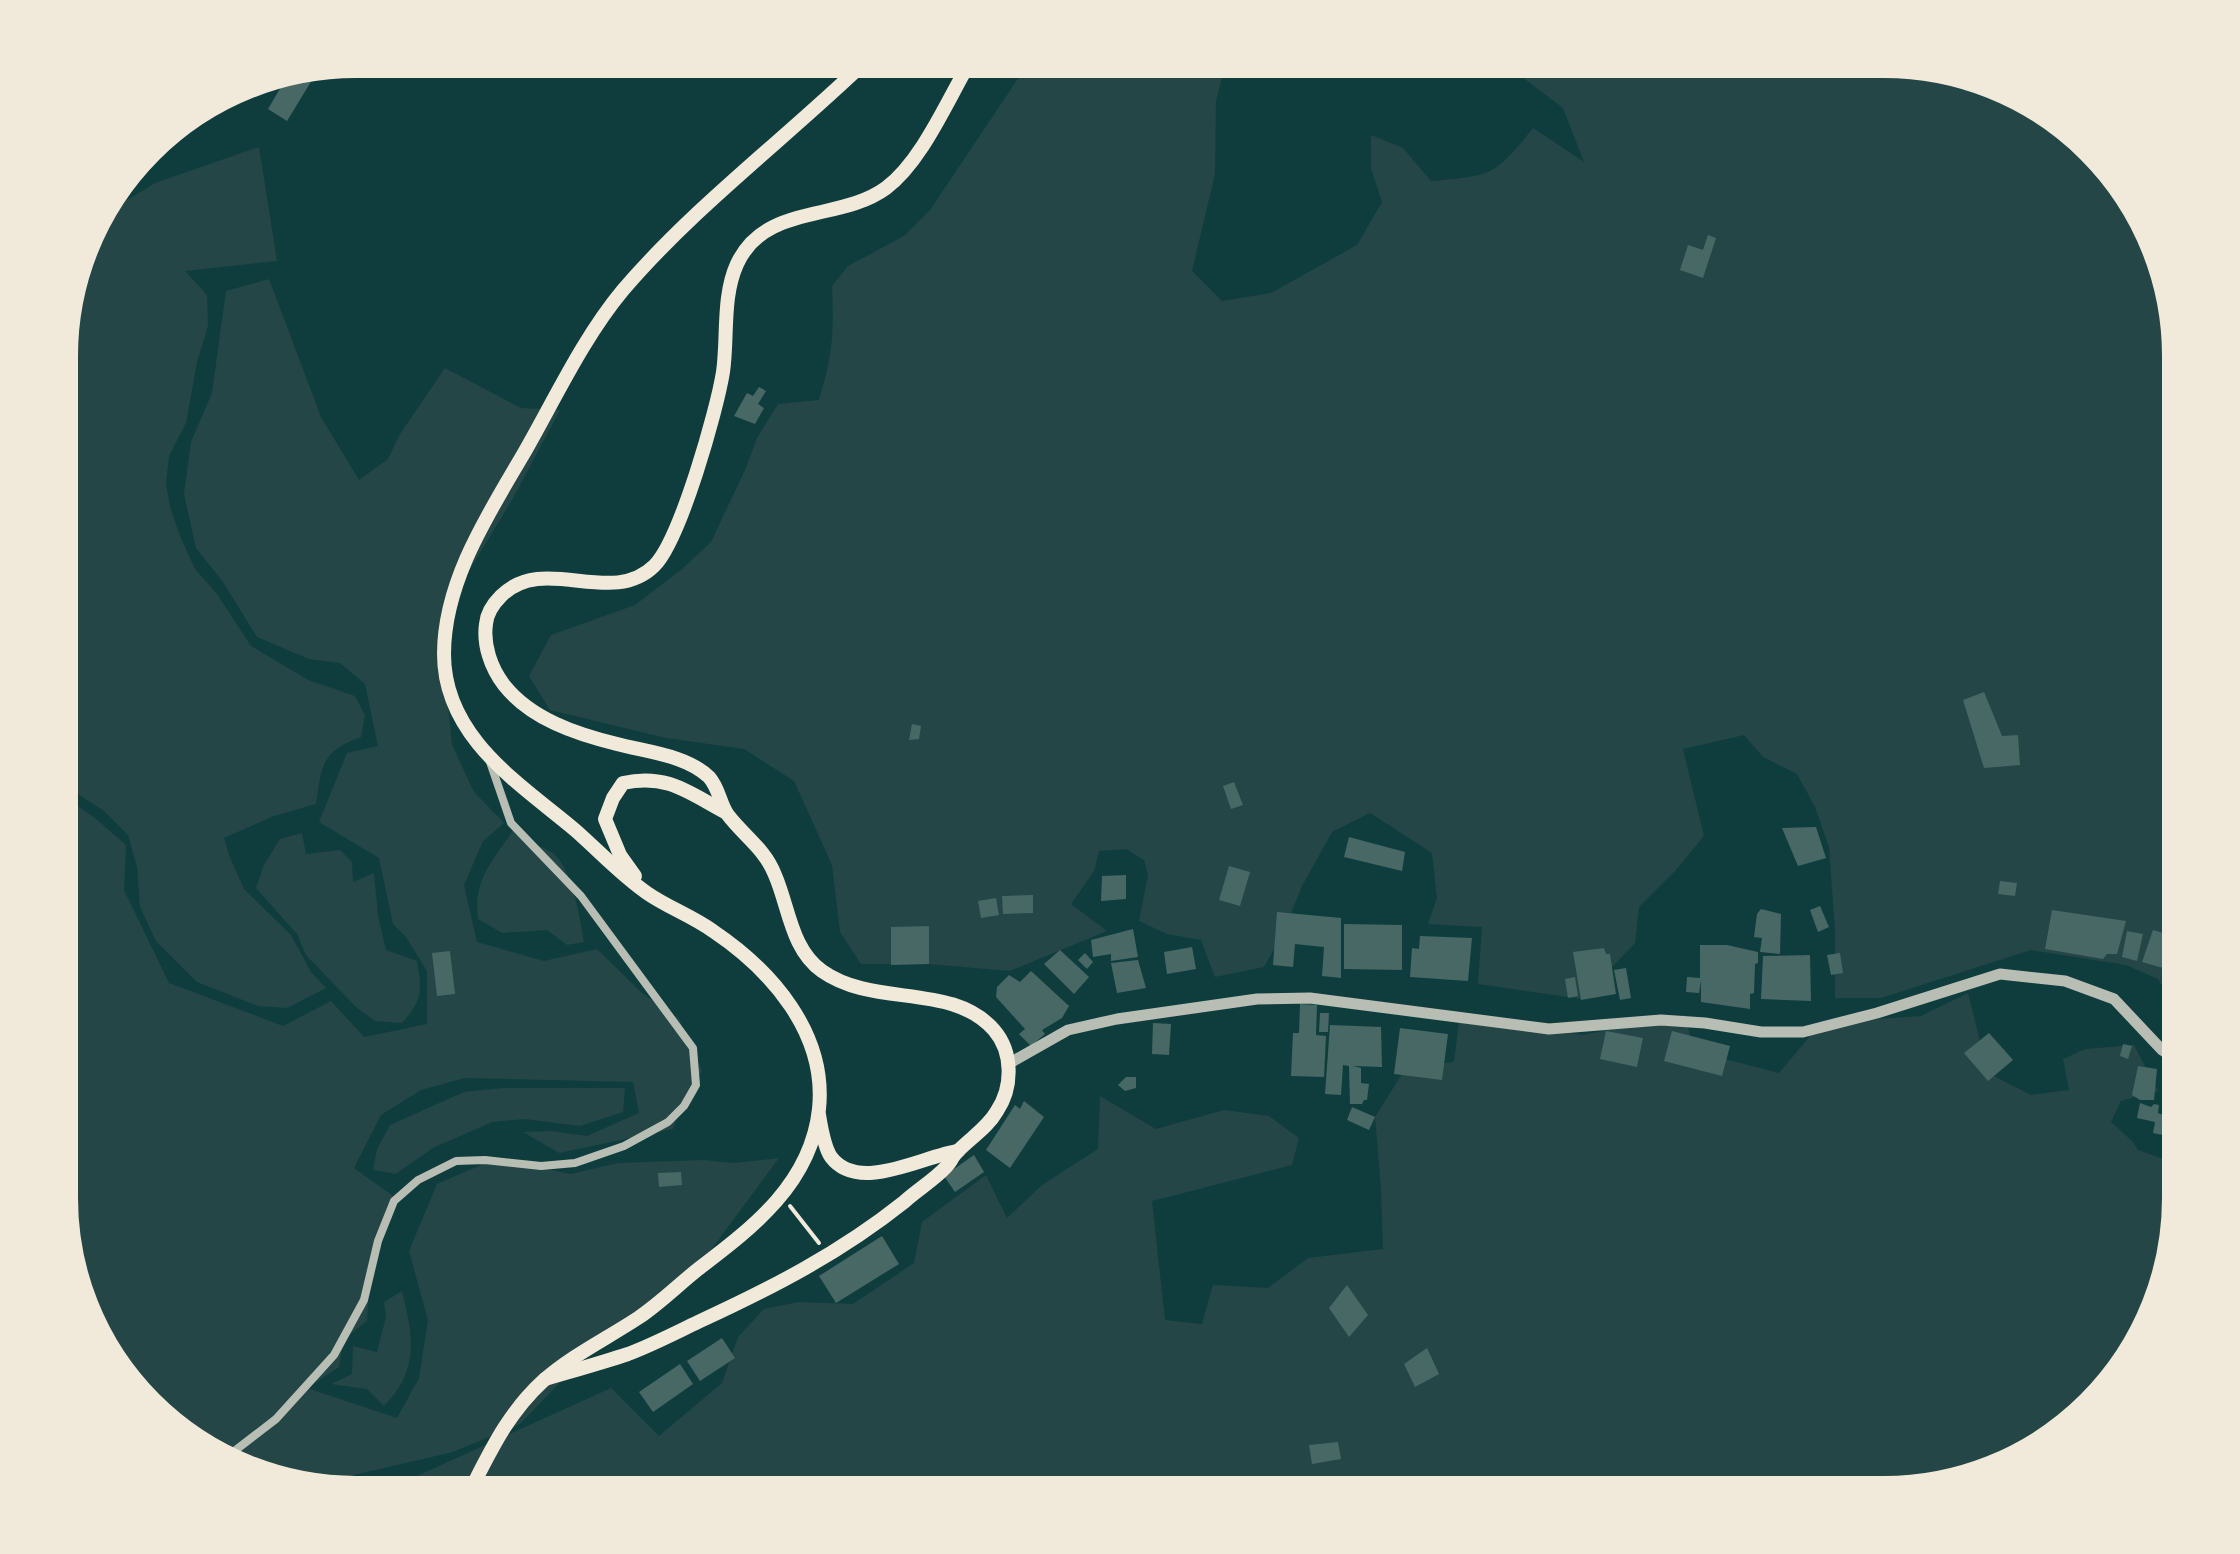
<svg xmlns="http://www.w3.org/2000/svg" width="2240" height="1554" viewBox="0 0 2240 1554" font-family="'Sofia Sans Condensed',sans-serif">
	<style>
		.green { fill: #244646 }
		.building { fill: #486865 }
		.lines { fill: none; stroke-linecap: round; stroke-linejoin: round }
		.path { stroke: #f1e9da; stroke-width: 4 }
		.minor { stroke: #b8beb3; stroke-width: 8 }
		.tertiary { stroke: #b8beb3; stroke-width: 11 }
		.trunk { stroke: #f1e9da; stroke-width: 14 }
		.rim { fill: none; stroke: #f1e9da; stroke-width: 4 }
	</style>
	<rect width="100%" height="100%" fill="#0f3d3e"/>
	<g class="green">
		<path d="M1029 62H1226L1216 101 1215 174 1192 271 1222 301 1271 293 1357 245 1382 202 1371 168V135L1403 148 1431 181C1492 176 1495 176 1533 128L1584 162 1563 108 1502 62 1902 63 1979 78 2062 123 2139 210 2177 338V1011L2158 979 2126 965 2031 950 1881 998H1835V931L1829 847 1815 807 1797 774 1763 757 1744 735 1683 749 1704 836 1676 870 1639 907 1635 943 1582 999 1478 984 1482 927 1428 924 1437 898 1432 853 1370 813 1332 832 1302 886 1283 933 1264 967 1215 977 1201 940 1167 934 1139 921 1148 875 1144 860 1126 849 1099 851 1094 871 1071 904 1107 931 1010 971 929 964H861L840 932 832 865 794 781 744 749 666 738 550 710 529 676 551 635 635 605 681 570 711 542 745 470 757 438 778 404 819 400C833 355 834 332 832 286L848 266 904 236 930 210Z"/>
		<path d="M259 147 277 261 185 271 207 295 208 326 197 362 186 423 169 456 166 483 170 507 180 536 195 569 217 594 251 646 308 680 355 696 365 715 361 737C320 752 322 766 316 804L274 816 224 838 229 855 244 889 291 935 311 972 326 988 287 1008 258 1006 197 982 156 941 140 907 137 867 128 835 104 811 70 789 64 773V318L93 226 108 206 131 198 155 183Z"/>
		<path d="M269 279 321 417 359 480 388 459 400 434 445 368 521 408 560 410 512 500 461 584 441 636 452 745 474 792 504 823 483 841 464 885 477 942 544 961 597 949 642 993 679 1019 702 1071 683 1101 673 1129 559 1153 523 1132 551 1131 587 1136 639 1113 633 1082 465 1078 421 1090 381 1115 354 1168 393 1196 370 1273 367 1321 344 1339 339 1367 307 1388 397 1418 419 1378 428 1320 409 1251 437 1184 495 1159 571 1174 618 1163 704 1160 734 1163 779 1158 705 1258 598 1343 520 1424 453 1452 328 1481 282 1480 261 1476 239 1465 192 1429 175 1428 102 1345 64 1236V793L66 798 95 818 126 845 124 890 169 983 283 1026 331 1001 364 1037 427 1024V971L406 937 393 924 379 858 319 822 347 753 378 746 365 684 340 663 309 659 257 637 223 582 196 548 184 494 191 442 212 393 226 291Z"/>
		<path d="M514 829C529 849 533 841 551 852 572 864 580 920 584 942L567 945 547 930 502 933 478 919C473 878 493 861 514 829Z"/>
		<path d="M302 833 306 854 340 850 352 862 353 882 374 873 378 916 386 950 417 961C422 990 423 1000 402 1023L375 1021 356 1007 306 955 297 934 256 888 264 865 280 839Z"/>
		<path d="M1968 993 1988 1073 2031 1095 2069 1090 2063 1059 2085 1049 2134 1045 2158 1091 2121 1101 2111 1122 2133 1142 2138 1150 2166 1160 2177 1151V1216L2162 1293 2117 1376 2014 1461 1884 1492 384 1491 611 1388 659 1436 722 1383 738 1337 764 1309 799 1302 853 1304 914 1263 922 1222 986 1175 1007 1218 1042 1185 1098 1149 1100 1096 1156 1129 1224 1110 1269 1116 1299 1138 1292 1165 1152 1201 1165 1320 1202 1324 1213 1285 1268 1288 1308 1258 1383 1249 1381 1188 1375 1117 1405 1069 1454 1062 1460 1013 1582 1035 1685 1015 1694 1051 1779 1073 1821 1023 1921 1016Z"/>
		<path d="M503 1088H625L623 1112 580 1126 525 1119 492 1122 433 1148 396 1174 373 1170 377 1149 390 1125 464 1092Z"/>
		<path d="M402 1291C413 1336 420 1370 384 1406L367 1389 331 1384 352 1374 353 1346 377 1352 386 1317 384 1302Z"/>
	</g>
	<g class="building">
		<path d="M310 71 313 73 310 78 312 80 287 121 268 109 288 75Z"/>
		<path d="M1708 235 1716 238 1703 278 1680 270 1688 245 1703 250Z"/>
		<path d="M759 387 766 391 758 404 764 408 755 424 734 416 747 393 753 396Z"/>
		<path d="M1984 692 2002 736 2018 735 2020 765 1984 768 1963 700Z"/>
		<path d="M912 724 921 726 919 739 909 740Z"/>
		<path d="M1234 782 1243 805 1231 809 1223 786Z"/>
		<path d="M1816 827 1826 858 1798 866 1782 828Z"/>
		<path d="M1349 837 1405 852 1402 871 1344 857Z"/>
		<path d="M1229 866 1250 872 1240 906 1219 900Z"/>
		<path d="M1126 875V899L1101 901 1102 876Z"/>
		<path d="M2000 881 2017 883 2015 896 1998 894Z"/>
		<path d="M1033 895V913L1003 914 1002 896Z"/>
		<path d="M996 898 999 915 981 918 978 901Z"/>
		<path d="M1820 906 1829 927 1818 932 1810 910Z"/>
		<path d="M1761 909 1781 914 1780 954 1760 952 1762 938 1754 937 1757 914Z"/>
		<path d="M2052 910 2126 921 2117 954H2107L2103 959 2045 949Z"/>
		<path d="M1277 912 1341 918V978L1322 976 1324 947 1295 944 1293 967 1273 965Z"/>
		<path d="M1344 924 1402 925V970L1344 969Z"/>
		<path d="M929 926V964L891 965V927Z"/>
		<path d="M1133 929 1138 957 1111 961V954L1093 957 1091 940Z"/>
		<path d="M2153 930 2177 937V972L2142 962Z"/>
		<path d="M2127 931 2143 934 2137 961 2122 957Z"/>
		<path d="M1420 936 1472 938 1468 981 1410 977 1412 948 1419 949Z"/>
		<path d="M1700 945H1727L1758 952V963L1755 964 1754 993 1750 994V1009L1701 1002V981L1699 993 1686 992 1687 977 1700 978Z"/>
		<path d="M1192 947 1196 969 1167 974 1164 952Z"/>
		<path d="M1604 948 1606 954H1610L1616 994 1581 1000 1573 952Z"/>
		<path d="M1060 950 1089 977 1074 994 1044 964Z"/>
		<path d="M450 951 455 994 437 996 432 953Z"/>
		<path d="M1085 953 1093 962 1087 969 1078 960Z"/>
		<path d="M1840 953 1843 973 1831 975 1827 955Z"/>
		<path d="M1810 955 1811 1001 1761 999 1763 956Z"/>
		<path d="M1138 960 1146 988 1117 993 1111 963Z"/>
		<path d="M1626 968 1631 998 1620 1000 1614 970Z"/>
		<path d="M1031 971 1069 1006 1062 1018 1042 1030 1045 1034 1031 1046 1019 1034 1025 1029 996 997 997 987 1009 975 1020 982Z"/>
		<path d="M1575 977 1578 996 1568 998 1565 979Z"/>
		<path d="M1300 1004 1317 1005 1316 1035 1326 1036 1324 1077 1291 1076 1293 1033H1299Z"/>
		<path d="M1320 1013H1329L1328 1032H1319Z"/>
		<path d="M1153 1023 1171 1024 1169 1055 1152 1054Z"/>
		<path d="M1330 1025 1381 1027 1382 1067 1353 1066 1361 1068V1083L1369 1084 1367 1100H1364L1362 1104H1350L1349 1066 1343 1065 1341 1095 1325 1094Z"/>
		<path d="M1400 1028 1448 1034 1442 1080 1394 1074Z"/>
		<path d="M1606 1031 1643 1038 1637 1067 1600 1059Z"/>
		<path d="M1672 1031 1730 1046 1722 1076 1664 1061Z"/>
		<path d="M1989 1033 2013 1060 1988 1081 1964 1053Z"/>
		<path d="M2123 1044 2132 1046 2128 1059 2120 1056Z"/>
		<path d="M2138 1066 2157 1069 2154 1100H2140L2132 1095Z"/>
		<path d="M2167 1070 2177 1074V1107H2163Z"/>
		<path d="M1126 1077H1136V1088L1125 1091 1118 1085Z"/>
		<path d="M1024 1101 1044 1117 1010 1168 986 1150 1015 1105 1020 1109Z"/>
		<path d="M2140 1103 2151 1107 2154 1104 2159 1105 2158 1113 2177 1120V1138L2153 1133 2155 1122 2137 1118Z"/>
		<path d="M1352 1107 1375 1117 1369 1130 1347 1120Z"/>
		<path d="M974 1155 984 1172 955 1192 944 1176Z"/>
		<path d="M681 1172 682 1185 659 1187 658 1173Z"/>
		<path d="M882 1236 899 1264 836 1303 819 1276Z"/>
		<path d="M1347 1285 1368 1315 1349 1337 1329 1308Z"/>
		<path d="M722 1338 735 1358 700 1381 687 1361Z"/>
		<path d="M1427 1348 1439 1374 1415 1387 1404 1364Z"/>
		<path d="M680 1364 693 1384 653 1412 639 1392Z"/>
		<path d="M1338 1442 1341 1459 1312 1464 1309 1445Z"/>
	</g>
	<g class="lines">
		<path class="path" d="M790 1206 819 1243"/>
		<path class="minor" d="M228 1456 276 1419 334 1355 364 1300 378 1241 394 1201 418 1180 456 1161 485 1160 541 1166 575 1163 624 1146 668 1122 684 1106 696 1085 693 1048 581 896 511 823 489 759"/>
		<path class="tertiary" d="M1008 1064 1068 1030 1117 1019 1257 999 1310 998 1549 1029 1661 1020 1705 1023 1761 1032H1803L1877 1013 2000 974 2065 981 2114 999 2162 1050 2177 1060"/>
		<g class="trunk">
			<path d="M635 876 620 855 605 819 613 798 623 783C667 773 689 793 725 812"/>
			<path d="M819 1115C821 1127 824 1147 831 1157 859 1194 923 1156 958 1151"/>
			<path d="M545 1379C572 1371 601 1363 628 1354 652 1345 675 1333 698 1322 772 1288 840 1253 904 1202 917 1190 934 1180 946 1167 956 1156 948 1161 959 1150 972 1137 988 1127 997 1111 1013 1087 1013 1052 994 1030 952 982 874 1008 822 971 791 949 789 907 775 875 765 849 744 836 728 815 720 804 719 788 709 777 686 755 647 752 617 744 576 734 531 719 504 685 491 668 483 645 486 624 487 612 493 604 501 596 544 553 611 608 654 566 680 541 717 410 723 372 728 338 722 297 737 264 765 203 840 222 886 188 922 161 947 101 970 62"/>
			<path d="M470 1491C491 1450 508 1413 543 1381 571 1356 606 1339 638 1318 659 1304 677 1286 697 1270 752 1228 811 1184 819 1109 827 1033 771 970 713 931 692 916 667 907 647 893 621 875 599 851 575 830 519 783 444 737 444 654 444 581 489 513 524 453 555 399 583 338 623 290 695 206 785 139 865 62"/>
		</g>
	</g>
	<path d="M0 0H2240V1554H0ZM356 76H1884A280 280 0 0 1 2164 356V1198A280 280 0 0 1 1884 1478H356A280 280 0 0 1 76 1198V356A280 280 0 0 1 356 76Z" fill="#f1e9da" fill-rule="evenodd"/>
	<path class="rim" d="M356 76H1884A280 280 0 0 1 2164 356V1198A280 280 0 0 1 1884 1478H356A280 280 0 0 1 76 1198V356A280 280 0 0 1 356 76Z"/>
</svg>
